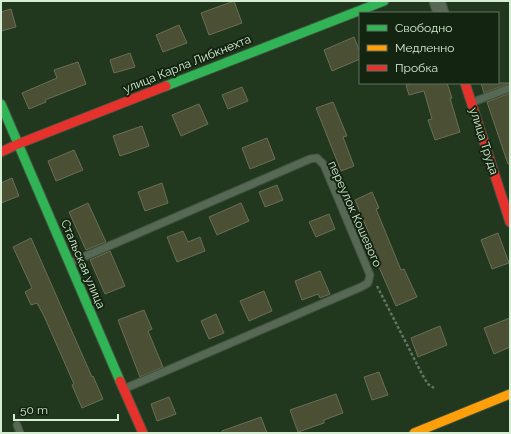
<svg xmlns="http://www.w3.org/2000/svg" width="511" height="434" viewBox="0 0 511 434" font-family="Raleway,sans-serif">
	<style>
		.building { fill: #4b4f34; stroke: #6a6e57 }
		.lines { fill: none; stroke-linecap: round; stroke-linejoin: round }
		.lane-casing { stroke: #40533f; stroke-width: 9 }
		.street-casing { stroke: #40533f; stroke-width: 17 }
		.fast-casing { stroke: #40533f; stroke-width: 11 }
		.slow-casing { stroke: #40533f; stroke-width: 11 }
		.jam-casing { stroke: #40533f; stroke-width: 11 }
		.path { stroke: #637261; stroke-width: 2.5; stroke-dasharray: 3 2; stroke-linecap: butt }
		.lane { stroke: #576855; stroke-width: 7 }
		.street { stroke: #576855; stroke-width: 15 }
		.fast { stroke: #30b455; stroke-width: 9 }
		.slow { stroke: #ff9f0a; stroke-width: 9 }
		.jam { stroke: #e5322d; stroke-width: 9 }
		.labels { text-anchor: middle; stroke-width: 4; stroke-linejoin: round; paint-order: stroke }
		.street-label { font-size: 12px; fill: #d5edd2; stroke: #132410 }
	</style>
	<rect width="100%" height="100%" fill="#21381e"/>
	<g class="building">
		<path d="M234 1 242 23 209 35 201 13Z"/>
		<path d="M11 9 16 27 1 31V12Z"/>
		<path d="M179 25 187 43 163 52 156 35Z"/>
		<path d="M354 37 360 52V59L332 71 324 50Z"/>
		<path d="M130 53 135 67 114 73 110 60Z"/>
		<path d="M78 62 86 84 45 100 46 102 29 109 22 93 57 78 54 70Z"/>
		<path d="M412 83H447L452 98H450L460 132 435 140 428 120 432 119 424 91 409 95 406 85Z"/>
		<path d="M481 83H510L484 93Z"/>
		<path d="M242 87 248 101 228 109 222 95Z"/>
		<path d="M510 93V164H508L487 102Z"/>
		<path d="M333 102 347 136 343 137 354 166 341 171 316 108Z"/>
		<path d="M199 104 208 124 181 136 172 115Z"/>
		<path d="M142 126 149 146 120 156 113 136Z"/>
		<path d="M267 138 275 159 250 169 242 148Z"/>
		<path d="M74 150 83 170 56 181 48 161Z"/>
		<path d="M12 178 19 196 1 203V183Z"/>
		<path d="M162 183 168 203 145 211 138 192Z"/>
		<path d="M277 185 283 200 265 207 259 192Z"/>
		<path d="M372 192 379 208 376 209 401 270 404 269 417 297 396 306 365 235 369 234 355 200Z"/>
		<path d="M88 203 106 242 86 250 69 212Z"/>
		<path d="M241 203 249 221 217 235 209 217Z"/>
		<path d="M329 214 335 229 316 237 309 222Z"/>
		<path d="M183 231 188 242 200 237 205 251 177 262 167 237Z"/>
		<path d="M498 233 509 263 492 269 481 240Z"/>
		<path d="M31 238 92 377 93 376 103 399 82 408 72 385 74 384 44 316 37 303 31 305 25 292 32 288 13 247Z"/>
		<path d="M110 251 125 286 105 294 90 260Z"/>
		<path d="M320 271 330 294 320 298 318 294 302 300 295 281Z"/>
		<path d="M264 291 272 311 249 321 240 301Z"/>
		<path d="M144 310 152 329 148 331 163 367 140 377 118 320Z"/>
		<path d="M216 314 224 333 209 339 201 321Z"/>
		<path d="M510 318V347L494 354 484 328Z"/>
		<path d="M440 326 447 345 418 357 411 338Z"/>
		<path d="M379 372 388 395 372 400 364 377Z"/>
		<path d="M336 394 343 413 324 420V423L298 432 290 410Z"/>
		<path d="M169 397 176 414 157 421 151 404Z"/>
		<path d="M261 417 267 433H222V431Z"/>
	</g>
	<g class="lines">
		<g class="lane-casing">
			<g id="lane">
				<path d="M473 102 510 88"/>
				<path d="M72 262 310 159 317 158 324 165 370 275 368 283 361 287 126 388"/>
				<path d="M17 425 20 433"/>
			</g>
		</g>
		<g class="street-casing">
			<path id="street" d="M437 1 441 13"/>
		</g>
		<g class="fast-casing">
			<g id="fast">
				<path d="M166 86 384 1"/>
				<path d="M1 104 120 381"/>
			</g>
		</g>
		<g class="slow-casing">
			<path id="slow" d="M414 433 510 394"/>
		</g>
		<g class="jam-casing">
			<g id="jam">
				<path d="M465 83 510 222"/>
				<path d="M1 152 18 144 166 86"/>
				<path d="M120 381 143 433"/>
			</g>
		</g>
		<path class="path" d="M377 286 423 376 428 384 434 388"/>
		<use href="#lane" class="lane"/>
		<use href="#street" class="street"/>
		<use href="#fast" class="fast"/>
		<use href="#slow" class="slow"/>
		<use href="#jam" class="jam"/>
	</g>
	<g class="labels">
		<g class="street-label">
			<text transform="translate(187 64) rotate(-22)" y="4">улица Карла Либкнехта</text>
			<text transform="translate(484 141) rotate(72)" y="4">улица Труда</text>
			<text transform="translate(355 214) rotate(66)" y="4">переулок Кошевого</text>
			<text transform="translate(83 264) rotate(67)" y="4">Стальская улица</text>
		</g>
	</g>
	<rect width="511" height="434" fill="none" stroke="#d5edd2" stroke-width="4"/>
	<rect x="359" y="12" width="140" height="72" fill="#132410" stroke="#61745e"/>
	<rect x="367" y="25" width="20" height="6" fill="#30b455" stroke="#61745e"/>
	<text x="395" y="32" font-size="12" fill="#d5edd2">Свободно</text>
	<rect x="367" y="45" width="20" height="6" fill="#ff9f0a" stroke="#61745e"/>
	<text x="395" y="52" font-size="12" fill="#d5edd2">Медленно</text>
	<rect x="367" y="65" width="20" height="6" fill="#e5322d" stroke="#61745e"/>
	<text x="395" y="72" font-size="12" fill="#d5edd2">Пробка</text>
	<path d="M14 414v6h104v-6" fill="none" stroke="#d5edd2" stroke-width="2"/>
	<text x="20" y="414" font-size="12" fill="#d5edd2" stroke="#132410" stroke-width="3" paint-order="stroke">50 m</text>
</svg>
